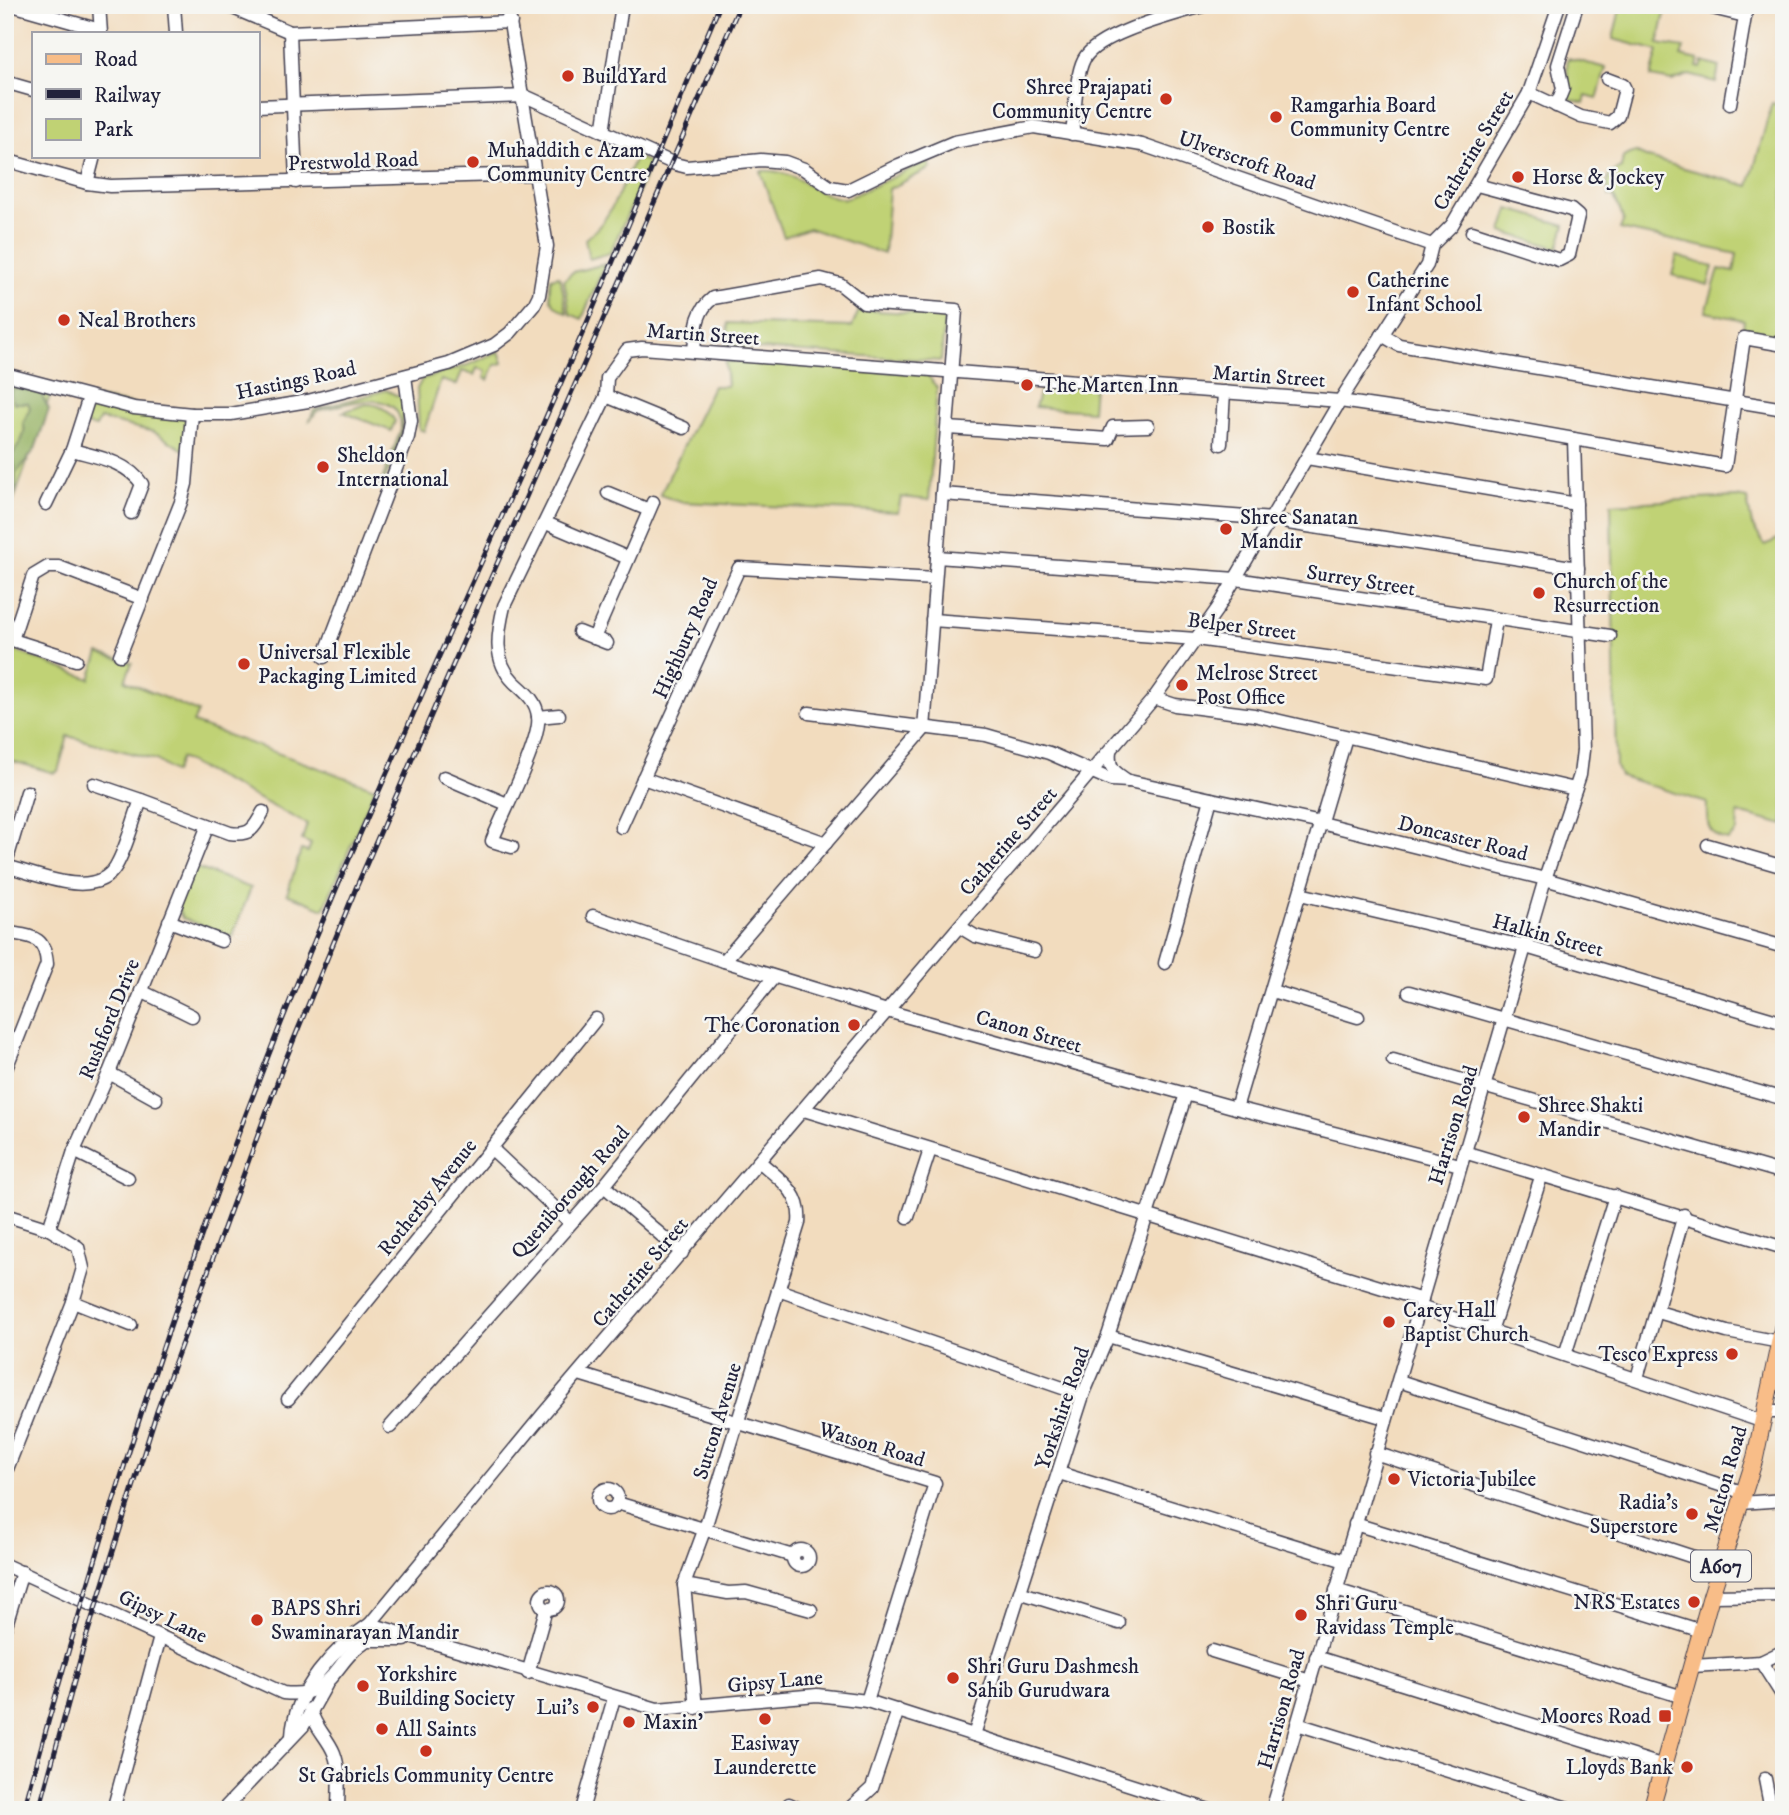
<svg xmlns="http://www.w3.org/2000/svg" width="1789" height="1815" viewBox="0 0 1789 1815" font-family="'IM FELL DW Pica',serif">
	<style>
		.green { fill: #c0d274; stroke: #717a58; stroke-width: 2 }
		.forest { fill: #98b466; stroke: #5d6b50; stroke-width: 2 }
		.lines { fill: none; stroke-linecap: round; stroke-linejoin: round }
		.minor-casing { stroke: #413e4f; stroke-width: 15 }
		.major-casing { stroke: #413e4f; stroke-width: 18 }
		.minor { stroke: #fff; stroke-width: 12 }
		.major { stroke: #f8bd88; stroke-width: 16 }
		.rail-casing { stroke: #22223b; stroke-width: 5 }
		.rail { stroke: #f6f6f2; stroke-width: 2.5; stroke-dasharray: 8; stroke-linecap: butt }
		.poi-dot { fill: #c8321e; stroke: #f6f6f2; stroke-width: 2.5 }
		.labels { text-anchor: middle; stroke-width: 5; stroke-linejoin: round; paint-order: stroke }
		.shield { fill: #f6f6f2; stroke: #626272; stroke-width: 2 }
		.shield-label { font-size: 19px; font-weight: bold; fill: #22223b }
		.poi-label { font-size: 21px; fill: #22223b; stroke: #f6f6f2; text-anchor: start }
		.street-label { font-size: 21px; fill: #22223b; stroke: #f6f6f2 }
	</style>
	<rect width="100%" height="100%" fill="#f6f6f2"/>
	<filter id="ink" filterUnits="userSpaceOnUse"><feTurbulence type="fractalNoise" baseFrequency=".0143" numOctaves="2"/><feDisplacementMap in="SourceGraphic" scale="14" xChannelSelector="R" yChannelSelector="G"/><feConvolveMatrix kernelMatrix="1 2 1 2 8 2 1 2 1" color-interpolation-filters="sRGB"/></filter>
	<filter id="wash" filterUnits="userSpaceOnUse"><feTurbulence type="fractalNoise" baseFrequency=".00686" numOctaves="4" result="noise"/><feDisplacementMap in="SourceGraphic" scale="28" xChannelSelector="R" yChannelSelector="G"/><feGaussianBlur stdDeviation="1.57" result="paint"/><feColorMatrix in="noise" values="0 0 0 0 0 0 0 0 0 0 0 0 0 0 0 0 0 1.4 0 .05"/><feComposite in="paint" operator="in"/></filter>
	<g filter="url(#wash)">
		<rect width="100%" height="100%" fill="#f2dcbe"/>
		<g class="green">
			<path d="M1621 5H1667L1658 44 1684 48 1681 56 1699 60 1697 67 1701 68 1703 62 1719 67 1716 82 1689 75 1672 81 1651 77 1658 51 1613 39Z"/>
			<path d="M1568 58 1606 68 1597 99 1586 96 1584 103 1567 98C1571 84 1565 72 1568 58Z"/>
			<path d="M1772 103 1784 107V297L1777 339 1742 333 1744 320 1706 312 1719 269 1734 272 1737 254 1620 229 1624 219 1614 197 1609 196 1607 183 1610 174 1621 168 1623 157 1635 152 1648 158 1749 186Z"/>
			<path d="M636 157 651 163 610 253 589 259 585 239C613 219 620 186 636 157Z"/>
			<path d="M928 161 931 168 889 189 884 254 809 228 784 237 760 171C798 168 811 195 845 199Z"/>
			<path d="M1509 209 1565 225 1558 248 1502 232Z"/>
			<path d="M1677 256 1713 267 1708 285 1672 275Z"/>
			<path d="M605 264 582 319 570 314 564 280 573 272Z"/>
			<path d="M558 276 561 280 567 313C549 305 548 296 551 278Z"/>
			<path d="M859 310 945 315 941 361 726 347 728 323 852 327Z"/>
			<path d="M499 351 503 363 495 365 488 380 484 378 486 371 477 368 474 375 462 371 457 385 441 380 424 431 419 429 417 389 422 379 471 364Z"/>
			<path d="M725 361 927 374 937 388 929 500 901 497 898 512 680 502 660 495 713 386H727Z"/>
			<path d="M1043 380 1094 384 1092 411 1035 407Z"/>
			<path d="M5 382 50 396 5 526Z"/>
			<path d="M386 390 402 398C409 430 392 460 381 489L379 488 401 429C401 391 360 400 337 406 332 408 320 409 316 412 314 415 313 418 310 420L314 410Z"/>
			<path d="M89 397 192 414 189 453 154 432 100 419 96 427 83 424Z"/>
			<path d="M366 404C380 404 388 410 395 421L391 431 343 412Z"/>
			<path d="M1736 497 1747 499 1752 525 1765 545 1784 536V825L1738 813 1737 831 1728 840C1707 837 1706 821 1707 803L1620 776 1616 767 1611 504Z"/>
			<path d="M5 647 90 679 99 653 132 663 125 681 198 712 193 723 375 788 324 909 287 894 301 850 308 852 311 844 302 840 307 824 180 758 174 773 156 760 68 736 58 771 54 773 5 759Z"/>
			<path d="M192 866 251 888 232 937 182 918 177 906Z"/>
		</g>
		<path class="forest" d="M13 388 39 391 49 409 35 449 16 474V492L5 508V471H13L15 468 12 455C18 446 28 434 23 423L30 408 28 403H14L10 392Z"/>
	</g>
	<g filter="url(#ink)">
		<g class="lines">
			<g class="minor-casing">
				<g id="minor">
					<path d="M12 5 100 30"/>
					<path d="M99 5 101 33"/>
					<path d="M174 5 176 33"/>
					<path d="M226 5 290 32 511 22"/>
					<path d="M1708 7 1745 16"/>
					<path d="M290 32 296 182"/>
					<path d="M5 82 33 90"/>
					<path d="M1529 93 1581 117 1610 123 1618 116 1625 89 1623 85 1607 79"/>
					<path d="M1730 104 1747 5"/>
					<path d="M257 106 525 96 675 164 687 167 761 160 785 162 804 169 830 187 848 190 899 165 954 142 1034 127 1142 145 1432 245"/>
					<path d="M1556 106 1563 89 1558 65 1577 5"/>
					<path d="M603 132 622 5"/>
					<path d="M1072 134C1075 114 1075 76 1084 59 1098 33 1177 14 1206 5"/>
					<path d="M5 160 87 183 110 186 537 174"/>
					<path d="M87 183 94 156"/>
					<path d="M1472 232 1559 260 1569 255 1578 216 1571 210 1477 185"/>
					<path d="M1382 335 1399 345 1784 409"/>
					<path d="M694 351C696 330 695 312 713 298L821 279 840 284 864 303 956 310 924 729"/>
					<path d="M5 374 134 408 192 414H231L308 401 449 364 494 345 510 333 534 305 539 295 547 246 507 5"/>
					<path d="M606 396 684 428"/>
					<path d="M948 428 1108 439 1113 427 1148 426"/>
					<path d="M1221 444 1224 392"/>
					<path d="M72 450C97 457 126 461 142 484L131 513"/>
					<path d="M1307 458 1576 504"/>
					<path d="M608 493 649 510"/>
					<path d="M942 494 1273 519"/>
					<path d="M46 504 72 450 89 397"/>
					<path d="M546 523 628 558"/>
					<path d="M1288 523 1578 568"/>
					<path d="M937 557 1236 579 1610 636"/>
					<path d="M932 620 1196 639 1486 679 1496 620"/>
					<path d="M579 632 607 643"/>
					<path d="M6 638 76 660"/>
					<path d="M594 638 653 502"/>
					<path d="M12 640 33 576 48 567H59L143 599"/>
					<path d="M120 655 181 502 186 484 192 414"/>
					<path d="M324 657 408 437 411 421 405 376"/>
					<path d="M1154 698 1175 705 1254 715 1575 789"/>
					<path d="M809 713 986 735 1049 753 1111 780 1129 781 1321 823 1545 879 1784 947"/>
					<path d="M538 717 559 715"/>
					<path d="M1110 751C1108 768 1114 772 1128 781"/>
					<path d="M444 777 507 804"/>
					<path d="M643 778 826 843"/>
					<path d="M141 800 230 833C250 836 254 829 263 812"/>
					<path d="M621 827 739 568 935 579"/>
					<path d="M1708 845 1784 867"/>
					<path d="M512 847 492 841C502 815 542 740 538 716 536 700 525 692 514 682 492 660 498 632 504 606L606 396 607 378 627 350 642 348 1340 401 1456 418 1725 466 1744 338 1784 345"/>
					<path d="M5 866C36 873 95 902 116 866 127 847 133 821 141 800L94 784"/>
					<path d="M5 866 27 792"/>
					<path d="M1300 894 1526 947 1784 1023"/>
					<path d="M593 916 724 961 887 1011 1236 1108 1460 1165"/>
					<path d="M169 921 221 941"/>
					<path d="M960 927 975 936 1034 951"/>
					<path d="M5 932C30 937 45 934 47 964L5 1071"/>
					<path d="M724 961 924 729"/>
					<path d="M1165 963 1211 799"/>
					<path d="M141 991 192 1016"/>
					<path d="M1272 991 1358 1017"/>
					<path d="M1409 992 1784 1099"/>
					<path d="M1393 1060 1784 1173"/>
					<path d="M109 1073 156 1099"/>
					<path d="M1236 1108 1346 737"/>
					<path d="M804 1110 1422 1300"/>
					<path d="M492 1149 570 1222"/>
					<path d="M74 1151 128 1178"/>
					<path d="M1464 1152 1784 1248"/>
					<path d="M604 1186 682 1253"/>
					<path d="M5 1215 49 1229 78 1247 83 1268 73 1302 5 1474"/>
					<path d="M908 1217 930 1150"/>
					<path d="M49 1229 74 1151 109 1073 208 825"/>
					<path d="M778 1290 1083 1395"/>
					<path d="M73 1302 131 1325"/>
					<path d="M1420 1307 1764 1422"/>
					<path d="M1658 1312 1727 1332 1780 1342"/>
					<path d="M1491 1331 1541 1177"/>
					<path d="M1108 1336 1385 1418"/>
					<path d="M1565 1355 1615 1196"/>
					<path d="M579 1374 935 1483 867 1701"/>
					<path d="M1637 1378 1684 1215"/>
					<path d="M1399 1381 1745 1493"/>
					<path d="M288 1399 596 1019"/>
					<path d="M1766 1412H1784"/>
					<path d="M390 1427 604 1186 774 977"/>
					<path d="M1375 1453 1721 1566"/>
					<path d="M1059 1473 1345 1561"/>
					<circle cx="608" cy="1499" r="10"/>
					<path d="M617 1503 793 1556"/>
					<path d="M1741 1503 1784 1500"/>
					<path d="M1355 1524 1702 1631"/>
					<circle cx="801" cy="1558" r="8"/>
					<path d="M5 1565 283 1693C335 1699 332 1662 367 1640H405"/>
					<path d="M684 1585 728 1593 746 1592 811 1610"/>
					<path d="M1336 1590 1683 1697"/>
					<circle cx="549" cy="1600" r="9"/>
					<path d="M1022 1593 1119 1623"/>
					<path d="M1711 1596 1784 1595"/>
					<path d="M5 1628 22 1572"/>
					<path d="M361 1644 370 1624 544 1413 1154 698 1218 608 1340 401 1427 265 1432 245 1452 225 1529 93 1559 5"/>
					<path d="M1212 1651 1310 1681"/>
					<path d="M1316 1657 1664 1766"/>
					<path d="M1761 1662 1784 1698"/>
					<path d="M1692 1666 1761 1662 1784 1651"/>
					<path d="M528 1673 546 1609"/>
					<path d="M696 1708 684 1585 705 1528 799 1223C802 1193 781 1180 760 1162"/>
					<path d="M310 1709C316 1730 327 1736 334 1753 341 1771 338 1791 338 1810"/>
					<path d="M1297 1724 1574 1810"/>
					<path d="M974 1735 1083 1395 1108 1336 1186 1094"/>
					<path d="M292 1736C294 1692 335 1647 370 1624L657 1709 817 1695 867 1701 1209 1810"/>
					<path d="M1765 1779 1771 1810"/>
					<path d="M789 1804 802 1810"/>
					<path d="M113 1810 160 1637"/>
					<path d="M223 1810 303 1726 326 1685"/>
					<path d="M582 1810 614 1698"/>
					<path d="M848 1810 872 1788 898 1710"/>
					<path d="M1272 1810 1545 879 1580 775 1583 750 1574 439"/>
				</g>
			</g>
			<g class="major-casing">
				<path id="major" d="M1651 1810 1711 1596 1755 1458 1784 1320"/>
			</g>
			<use href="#minor" class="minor"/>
			<use href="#major" class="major"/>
			<g class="rail-casing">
				<g id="rail">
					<path d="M24 1810C109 1494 211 1181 340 880 416 704 497 531 573 355 624 239 670 121 720 5"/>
					<path d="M39 1810 86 1638 157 1411 285 1061 356 888 740 5"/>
				</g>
			</g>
			<use href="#rail" class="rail"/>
		</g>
	</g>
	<g class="poi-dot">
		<circle cx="568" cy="76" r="7"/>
		<circle cx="1166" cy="99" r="7"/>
		<circle cx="1276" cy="117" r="7"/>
		<circle cx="473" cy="162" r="7"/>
		<circle cx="1518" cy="177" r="7"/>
		<circle cx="1208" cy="227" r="7"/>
		<circle cx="1353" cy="292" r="7"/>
		<circle cx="64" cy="320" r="7"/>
		<circle cx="1027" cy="385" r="7"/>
		<circle cx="323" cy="467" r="7"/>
		<circle cx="1226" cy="529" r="7"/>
		<circle cx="1539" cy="593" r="7"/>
		<circle cx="244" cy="664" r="7"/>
		<circle cx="1182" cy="685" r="7"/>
		<circle cx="854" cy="1025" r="7"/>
		<circle cx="1524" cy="1117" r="7"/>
		<circle cx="1389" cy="1322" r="7"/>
		<circle cx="1732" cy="1354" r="7"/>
		<circle cx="1394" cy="1479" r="7"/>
		<circle cx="1692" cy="1514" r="7"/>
		<circle cx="1694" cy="1602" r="7"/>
		<circle cx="1301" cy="1615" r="7"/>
		<circle cx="257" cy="1620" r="7"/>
		<circle cx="953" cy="1678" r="7"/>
		<circle cx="363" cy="1686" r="7"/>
		<circle cx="593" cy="1707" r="7"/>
		<rect x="1658" y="1709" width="14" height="14" rx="3.5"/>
		<circle cx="765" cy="1719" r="7"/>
		<circle cx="629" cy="1722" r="7"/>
		<circle cx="382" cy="1729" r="7"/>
		<circle cx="426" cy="1751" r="7"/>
		<circle cx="1687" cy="1767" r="7"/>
	</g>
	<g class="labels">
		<rect class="shield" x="1691" y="1550.5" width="60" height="31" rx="5"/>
		<g class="shield-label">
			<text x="1721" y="1573">A607</text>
		</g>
		<g class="poi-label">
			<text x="582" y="83">BuildYard</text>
			<text x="1152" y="94" text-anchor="end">Shree Prajapati<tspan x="1152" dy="24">Community Centre</tspan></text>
			<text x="1290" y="112">Ramgarhia Board<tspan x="1290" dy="24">Community Centre</tspan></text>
			<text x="487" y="157">Muhaddith e Azam<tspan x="487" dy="24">Community Centre</tspan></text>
			<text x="1532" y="184">Horse &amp; Jockey</text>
			<text x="1222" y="234">Bostik</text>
			<text x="1367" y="287">Catherine<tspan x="1367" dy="24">Infant School</tspan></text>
			<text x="78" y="327">Neal Brothers</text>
			<text x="1041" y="392">The Marten Inn</text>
			<text x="337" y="462">Sheldon<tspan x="337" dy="24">International</tspan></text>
			<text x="1240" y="524">Shree Sanatan<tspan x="1240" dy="24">Mandir</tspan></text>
			<text x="1553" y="588">Church of the<tspan x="1553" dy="24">Resurrection</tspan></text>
			<text x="258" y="659">Universal Flexible<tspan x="258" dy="24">Packaging Limited</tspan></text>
			<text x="1196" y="680">Melrose Street<tspan x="1196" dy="24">Post Office</tspan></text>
			<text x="840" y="1032" text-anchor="end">The Coronation</text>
			<text x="1538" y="1112">Shree Shakti<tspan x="1538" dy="24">Mandir</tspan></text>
			<text x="1403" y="1317">Carey Hall<tspan x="1403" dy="24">Baptist Church</tspan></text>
			<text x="1718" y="1361" text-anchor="end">Tesco Express</text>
			<text x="1408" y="1486">Victoria Jubilee</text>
			<text x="1678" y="1509" text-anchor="end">Radia's<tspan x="1678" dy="24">Superstore</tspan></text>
			<text x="1680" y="1609" text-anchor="end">NRS Estates</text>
			<text x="1315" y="1610">Shri Guru<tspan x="1315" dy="24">Ravidass Temple</tspan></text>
			<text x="271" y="1615">BAPS Shri<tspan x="271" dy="24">Swaminarayan Mandir</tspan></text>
			<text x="967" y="1673">Shri Guru Dashmesh<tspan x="967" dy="24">Sahib Gurudwara</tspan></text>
			<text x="377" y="1681">Yorkshire<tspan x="377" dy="24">Building Society</tspan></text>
			<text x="579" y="1714" text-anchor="end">Lui's</text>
			<text x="1651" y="1723" text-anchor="end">Moores Road</text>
			<text x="643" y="1729">Maxin'</text>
			<text x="396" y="1736">All Saints</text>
			<text x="765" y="1750" text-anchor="middle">Easiway<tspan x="765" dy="24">Launderette</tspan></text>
			<text x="1673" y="1774" text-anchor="end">Lloyds Bank</text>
			<text x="426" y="1782" text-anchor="middle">St Gabriels Community Centre</text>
		</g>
		<g class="street-label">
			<text transform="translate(1473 150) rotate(-59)" y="7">Catherine Street</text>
			<text transform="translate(1247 160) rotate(19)" y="7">Ulverscroft Road</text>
			<text transform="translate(353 161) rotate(-2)" y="7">Prestwold Road</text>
			<text transform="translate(703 334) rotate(4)" y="7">Martin Street</text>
			<text transform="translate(1269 376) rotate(4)" y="7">Martin Street</text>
			<text transform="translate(296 380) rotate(-12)" y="7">Hastings Road</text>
			<text transform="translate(1361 580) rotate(9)" y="7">Surrey Street</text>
			<text transform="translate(1242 626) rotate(7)" y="7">Belper Street</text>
			<text transform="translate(685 638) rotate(-66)" y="7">Highbury Road</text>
			<text transform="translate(1463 838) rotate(14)" y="7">Doncaster Road</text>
			<text transform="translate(1008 841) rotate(-49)" y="7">Catherine Street</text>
			<text transform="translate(1548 935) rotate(15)" y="7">Halkin Street</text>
			<text transform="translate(109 1019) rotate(-68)" y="7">Rushford Drive</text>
			<text transform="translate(1029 1031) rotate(16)" y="7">Canon Street</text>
			<text transform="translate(1453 1125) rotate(-73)" y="7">Harrison Road</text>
			<text transform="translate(570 1192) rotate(-49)" y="7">Queniborough Road</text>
			<text transform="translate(427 1197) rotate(-51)" y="7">Rotherby Avenue</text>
			<text transform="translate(640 1272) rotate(-50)" y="7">Catherine Street</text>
			<text transform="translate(1062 1408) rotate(-71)" y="7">Yorkshire Road</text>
			<text transform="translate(717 1421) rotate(-73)" y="7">Sutton Avenue</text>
			<text transform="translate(872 1444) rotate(17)" y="7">Watson Road</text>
			<text transform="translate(1725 1479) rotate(-74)" y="7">Melton Road</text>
			<text transform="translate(163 1616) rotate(26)" y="7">Gipsy Lane</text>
			<text transform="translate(775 1681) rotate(-5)" y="7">Gipsy Lane</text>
			<text transform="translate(1281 1709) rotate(-74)" y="7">Harrison Road</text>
		</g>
	</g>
	<rect width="1789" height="1815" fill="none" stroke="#f6f6f2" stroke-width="28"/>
	<rect x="32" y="32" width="228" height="126" fill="#f6f6f2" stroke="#a1a1a9" stroke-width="2"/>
	<rect x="46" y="54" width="35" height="10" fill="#f8bd88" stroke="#a1a1a9" stroke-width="2"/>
	<text x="94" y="66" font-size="21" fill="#22223b">Road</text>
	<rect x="46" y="89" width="35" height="10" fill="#22223b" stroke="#a1a1a9" stroke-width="2"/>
	<text x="94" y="102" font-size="21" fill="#22223b">Railway</text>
	<rect x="46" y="119" width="35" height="21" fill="#c0d274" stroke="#a1a1a9" stroke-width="2"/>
	<text x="94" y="136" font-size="21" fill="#22223b">Park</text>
</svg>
